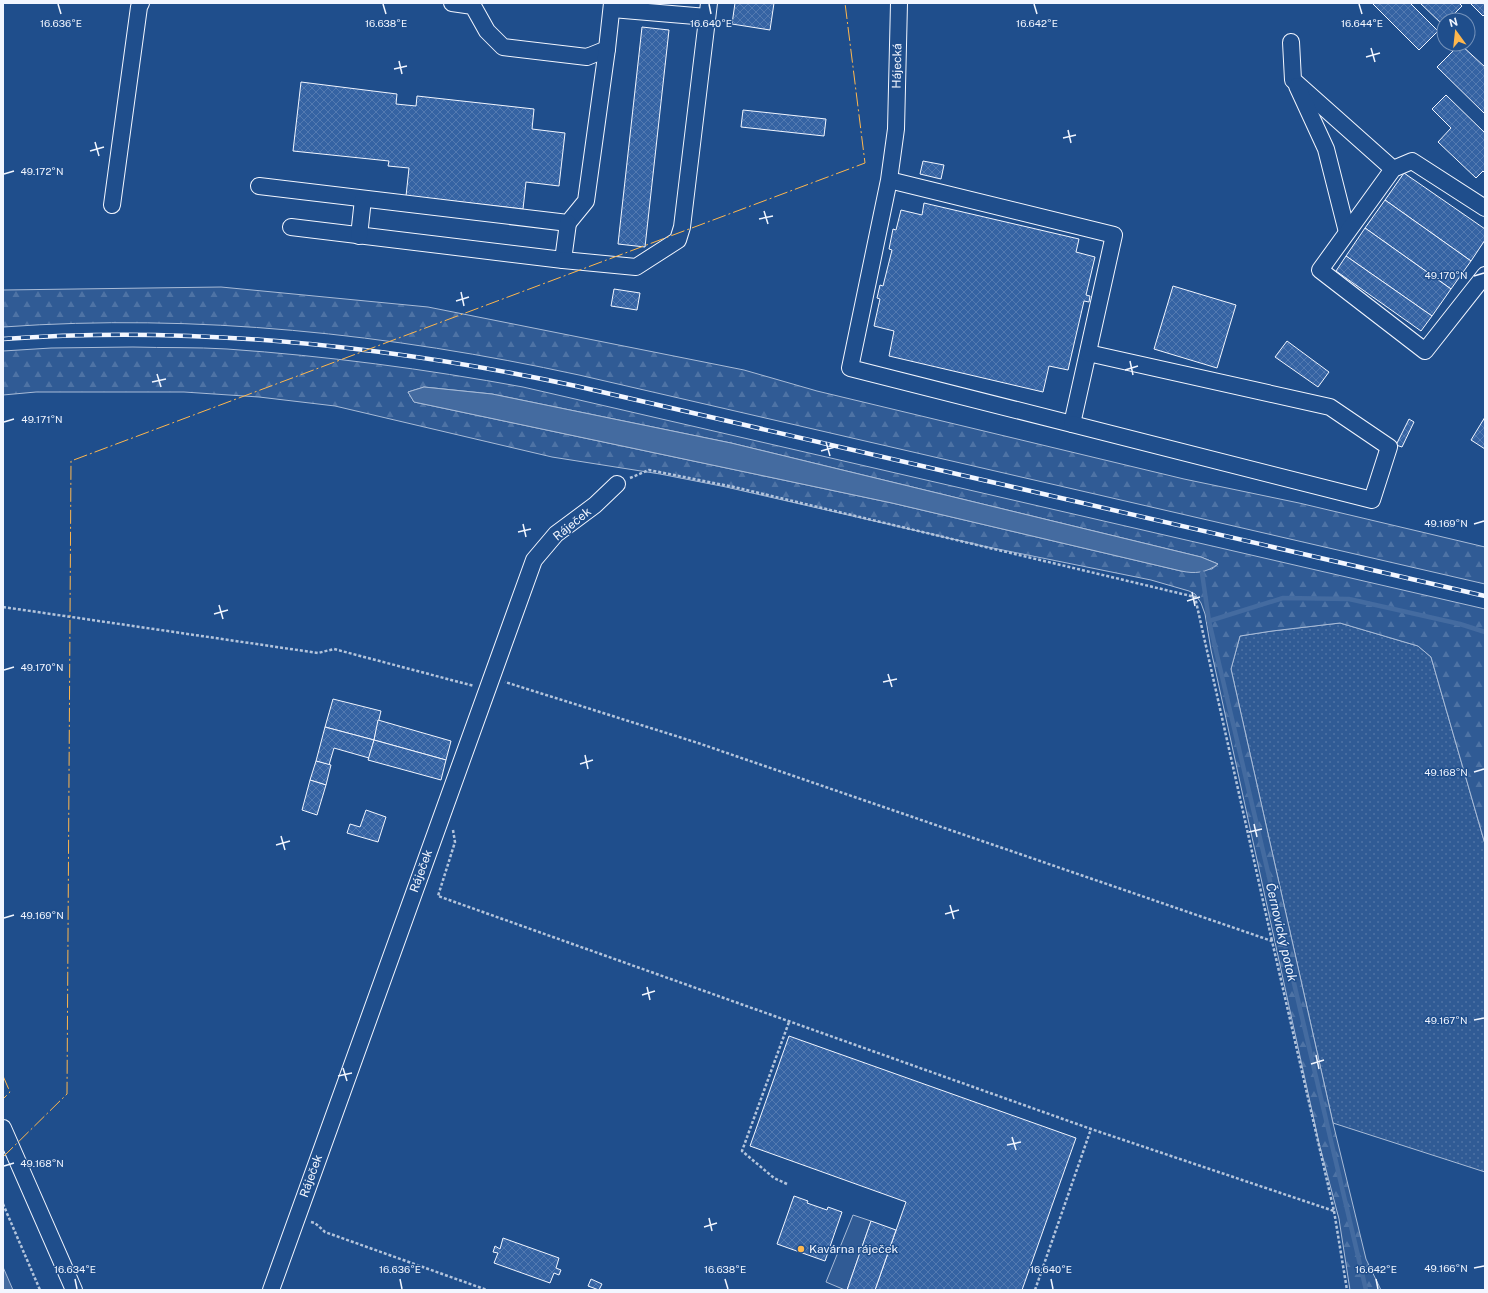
<svg xmlns="http://www.w3.org/2000/svg" width="1488" height="1293" viewBox="0 0 1488 1293" font-family="'Public Sans',sans-serif">
	<style>
		.grass { fill: url(#grass-dots); stroke: #a8bbd7 }
		.forest { fill: url(#forest-firs); stroke: #a8bbd7; fill-rule: evenodd }
		.pitch { fill: #305b95; stroke: #a8bbd7 }
		.water { fill: #446ba0; stroke: #a8bbd7 }
		.lines { fill: none; stroke-linecap: round; stroke-linejoin: round }
		.stream { stroke: #446ba0; stroke-width: 4.5 }
		.building { fill: url(#building-cross-hatch); stroke: #f2f6ff }
		.minor-casing { stroke: #f2f6ff; stroke-width: 18 }
		.path { stroke: #b3c4dc; stroke-width: 2.5; stroke-dasharray: 3 2; stroke-linecap: butt }
		.minor { stroke: #1f4e8c; stroke-width: 16 }
		.rail-casing { stroke: #f2f6ff; stroke-width: 4.5 }
		.rail { stroke: #1f4e8c; stroke-width: 3; stroke-dasharray: 9; stroke-linecap: butt }
		.power { stroke: #ffb74d; stroke-width: 1; stroke-dasharray: 14 3 2 3; stroke-linecap: butt }
		.ticks { fill: none; stroke: #f2f6ff; stroke-width: 1.5 }
		.poi-dot { fill: #ffb74d; stroke: #1f4e8c; stroke-width: 1.5 }
		.labels { text-anchor: middle; stroke-width: 3; stroke-linejoin: round; paint-order: stroke }
		.street-label { font-size: 12px; fill: #f2f6ff; stroke: #1f4e8c }
		.poi-label { font-size: 12px; fill: #f2f6ff; stroke: #1f4e8c; text-anchor: start }
		.water-label { font-size: 13px; font-style: italic; fill: #f2f6ff; stroke: #1f4e8c }
		.ticks-label { font-size: 10px; text-anchor: middle; fill: #f2f6ff; stroke: #1f4e8c; stroke-width: 3; stroke-linejoin: round; paint-order: stroke }
	</style>
	<defs>
		<pattern id="grass-dots" width="8" height="8" patternUnits="userSpaceOnUse"><rect width="8" height="8" fill="#305b95"/><path d="M2 2h.1M6 6h.1" fill="none" stroke="#4e73a5" stroke-width="1.8" stroke-linecap="round"/></pattern>
		<pattern id="forest-firs" width="22" height="20" patternUnits="userSpaceOnUse"><rect width="22" height="20" fill="#305b95"/><path d="M5 1l3.5 6h-7zM16 11l3.5 6h-7z" fill="#4e73a5"/></pattern>
		<pattern id="building-cross-hatch" width="8" height="8" patternUnits="userSpaceOnUse"><rect width="8" height="8" fill="#3563a3"/><path d="M0 0l8 8M0 8l8-8" fill="none" stroke="#537ab1"/></pattern>
	</defs>
	<rect width="100%" height="100%" fill="#1f4e8c"/>
	<path class="grass" d="M1340 623 1418 646 1431 657 1485 844V1172L1333 1123 1231 669 1240 636 1272 631Z"/>
	<g class="forest">
		<path d="M221 287 428 307 744 370 817 391 1184 479 1299 503 1485 547V584L579 375C390 334 196 313 3 327V290Z"/>
		<path d="M133 347C164 348 196 347 227 349 327 356 425 369 523 387L1485 609V844L1431 657 1418 646 1340 623 1272 631 1240 636 1231 669 1333 1123 1366 1259 1381 1290H1350L1339 1219 1319 1143 1211 650 1205 614 1201 603 1195 594 1189 591 1151 580 983 546 726 487 660 474 552 457 335 406 259 397 184 392H36L3 395V351L51 348ZM424 387 492 394 731 443 1201 557 1218 564 1212 569 1181 571 892 503 414 402 408 392Z"/>
	</g>
	<path class="pitch" d="M853 1215 871 1221 847 1290H845L826 1282Z"/>
	<g class="water">
		<path d="M424 387 492 394 731 443 1201 557 1218 564C1206 573 1195 574 1181 571L892 503 414 402 408 392Z"/>
		<path d="M3 1267 13 1290H3Z"/>
	</g>
	<g class="lines">
		<g class="stream">
			<path d="M1202 573 1209 621 1366 1290"/>
			<path d="M1209 621 1283 598 1349 599 1460 624 1485 632"/>
		</g>
	</g>
	<g class="building">
		<path d="M735 3H774L770 30 732 24Z"/>
		<path d="M1372 3H1410L1438 31 1419 50Z"/>
		<path d="M1420 3H1459L1462 6 1448 20H1444L1443 25Z"/>
		<path d="M1470 3H1485V14L1483 16Z"/>
		<path d="M642 27 669 30 645 247 618 244Z"/>
		<path d="M1460 44 1485 67V114L1437 67Z"/>
		<path d="M301 82 397 94 396 104 416 106 417 96 534 109 532 129 565 133 559 186 526 182 523 209 406 196 409 168 388 166 389 161 293 151Z"/>
		<path d="M1446 95 1485 133V173L1483 171 1476 178 1438 142 1451 128 1432 109Z"/>
		<path d="M743 110 826 119 824 136 741 127Z"/>
		<path d="M923 161 944 165 941 179 920 174Z"/>
		<path d="M1404 173 1485 229V240L1471 261 1385 200Z"/>
		<path d="M1385 200 1471 261 1451 289 1365 228Z"/>
		<path d="M924 203 1079 239 1076 252 1095 257 1086 295 1090 296 1089 302 1084 301 1068 370 1049 366 1043 392 889 356 894 331 874 326 880 299 877 298 880 285 883 286 892 250 889 249 893 229 896 230 901 210 922 215Z"/>
		<path d="M1365 228 1451 289 1432 316 1346 256Z"/>
		<path d="M1346 256 1432 316 1421 331 1336 271Z"/>
		<path d="M1173 286 1236 305 1217 368 1154 349Z"/>
		<path d="M614 289 640 293 637 310 611 306Z"/>
		<path d="M1287 341 1329 372 1318 387 1275 357Z"/>
		<path d="M1485 417V449L1471 440Z"/>
		<path d="M1409 419 1414 422 1402 447 1396 445Z"/>
		<path d="M333 699 381 711 374 740 325 727Z"/>
		<path d="M378 720 451 741 446 760 374 740Z"/>
		<path d="M325 727 374 740 369 758 334 748 329 765 316 761Z"/>
		<path d="M374 740 446 760 441 780 368 760Z"/>
		<path d="M316 761 331 765 326 785 310 780Z"/>
		<path d="M310 780 326 785 317 815 302 810Z"/>
		<path d="M366 810 386 817 378 842 347 833 350 824 360 827Z"/>
		<path d="M789 1036 1076 1138 1022 1290H875L906 1202 750 1146Z"/>
		<path d="M794 1196 808 1201 807 1203 827 1210 828 1207 842 1212 825 1261 777 1244Z"/>
		<path d="M871 1221 896 1230 875 1290H847Z"/>
		<path d="M503 1238 559 1258 556 1268 561 1270 559 1275 554 1273 550 1283 494 1263 498 1253 493 1252 495 1246 500 1249Z"/>
		<path d="M591 1279 602 1284 599 1290 588 1286Z"/>
	</g>
	<g class="lines">
		<g class="minor-casing">
			<g id="minor">
				<path d="M452 3 473 6 487 31 503 47 587 57 607 49"/>
				<path d="M612 9 707 17"/>
				<path d="M1291 42 1293 80 1393 169"/>
				<path d="M1297 86 1326 149 1347 232"/>
				<path d="M889 180 1114 235 1072 424 850 368 889 180 896 129 899 3"/>
				<path d="M259 186 568 223 586 201 607 49 612 3"/>
				<path d="M112 205 139 7 141 3"/>
				<path d="M1485 208 1412 161 1393 169 1320 270 1425 351 1485 275"/>
				<path d="M291 227 563 260 568 223"/>
				<path d="M359 236 363 199"/>
				<path d="M563 260 636 267 678 240 682 227 709 3"/>
				<path d="M1072 424 1372 500 1389 447 1330 407 1088 353"/>
				<path d="M3 1128 74 1290"/>
				<path d="M271 1290 534 560 556 534 595 505 617 484"/>
			</g>
		</g>
		<g class="path">
			<path d="M630 478 649 470 734 487 1195 597 1272 941"/>
			<path d="M3 607 318 653 334 649 474 686"/>
			<path d="M453 830 455 842 438 896 1091 1129 1334 1211 1272 941 698 743 505 682"/>
			<path d="M787 1184 774 1178 742 1151 789 1022"/>
			<path d="M3 1204 40 1290"/>
			<path d="M1334 1211 1347 1290"/>
			<path d="M311 1222 315 1223 325 1232 487 1290"/>
			<path d="M1035 1290 1091 1129"/>
		</g>
		<use href="#minor" class="minor"/>
		<g class="rail-casing">
			<path id="rail" d="M3 339C195 325 389 346 576 386L1485 596"/>
		</g>
		<use href="#rail" class="rail"/>
		<g class="power">
			<path d="M3 1076 10 1092 3 1099"/>
			<path d="M3 1157 67 1094 71 461 865 163 845 3"/>
		</g>
	</g>
	<path class="ticks" d="M58 4 61 14M383 4 386 14M709 4 711 14M1034 4 1037 14M1359 4 1362 14M1371 48 1375 62M1366 57 1380 53M399 61 402 74M394 69 407 66M1068 130 1071 143M1063 138 1076 135M95 142 99 156M90 151 104 147M4 174 14 171M764 211 768 224M759 219 773 216M1474 276 1484 273M461 292 464 306M456 301 469 297M1130 361 1133 375M1125 370 1138 366M157 374 161 387M152 382 166 379M4 422 14 419M826 442 830 456M821 451 835 447M523 524 526 537M1474 524 1484 521M518 532 531 529M1192 592 1195 606M1187 601 1200 597M219 605 223 619M214 614 228 610M4 670 14 667M888 674 892 687M883 682 897 679M585 755 588 769M580 764 593 760M1474 772 1484 769M1254 824 1257 837M1249 832 1262 829M281 836 285 850M276 845 290 841M950 905 954 919M945 914 959 910M4 918 14 915M647 987 650 1000M642 995 655 991M1474 1020 1484 1018M1316 1055 1319 1069M1311 1064 1324 1060M343 1068 347 1081M338 1076 352 1073M1012 1137 1016 1150M1007 1145 1021 1142M4 1166 14 1163M709 1218 712 1231M704 1227 717 1223M1474 1268 1484 1266M75 1279 77 1289M400 1279 402 1289M725 1279 728 1289M1051 1279 1053 1289M1376 1279 1378 1289"/>
	<circle class="poi-dot" cx="801" cy="1249" r="4"/>
	<g class="labels">
		<g class="street-label">
			<text transform="translate(897 66) rotate(-89)" y="4">Hájecká</text>
			<text transform="translate(572 524) rotate(-39)" y="4">Ráječek</text>
			<text transform="translate(421 871) rotate(-70)" y="4">Ráječek</text>
			<text transform="translate(311 1176) rotate(-70)" y="4">Ráječek</text>
		</g>
		<g class="poi-label">
			<text x="809" y="1253">Kavárna ráječek</text>
		</g>
		<g class="water-label">
			<text transform="translate(1282 932) rotate(77)" y="5">Černovický potok</text>
		</g>
	</g>
	<g class="ticks-label">
		<text x="61" y="27">16.636°E</text>
		<text x="386" y="27">16.638°E</text>
		<text x="711" y="27">16.640°E</text>
		<text x="1037" y="27">16.642°E</text>
		<text x="1362" y="27">16.644°E</text>
		<text x="42" y="175">49.172°N</text>
		<text x="1446" y="279">49.170°N</text>
		<text x="42" y="423">49.171°N</text>
		<text x="1446" y="527">49.169°N</text>
		<text x="42" y="671">49.170°N</text>
		<text x="1446" y="776">49.168°N</text>
		<text x="42" y="919">49.169°N</text>
		<text x="1446" y="1024">49.167°N</text>
		<text x="42" y="1167">49.168°N</text>
		<text x="1446" y="1272">49.166°N</text>
		<text x="75" y="1273">16.634°E</text>
		<text x="400" y="1273">16.636°E</text>
		<text x="725" y="1273">16.638°E</text>
		<text x="1051" y="1273">16.640°E</text>
		<text x="1376" y="1273">16.642°E</text>
	</g>
	<rect width="1488" height="1293" fill="none" stroke="#f2f6ff" stroke-width="8"/>
	<g transform="translate(1456 32) rotate(345)"><circle r="19" fill="#1f4e8c" stroke="#7391ba"/>
	<path d="M0-3L7 15L0 10L-7 15Z" fill="#ffb74d"/>
	<text y="-6" font-size="11" font-weight="bold" text-anchor="middle" fill="#f2f6ff">N</text>
	</g>
</svg>
